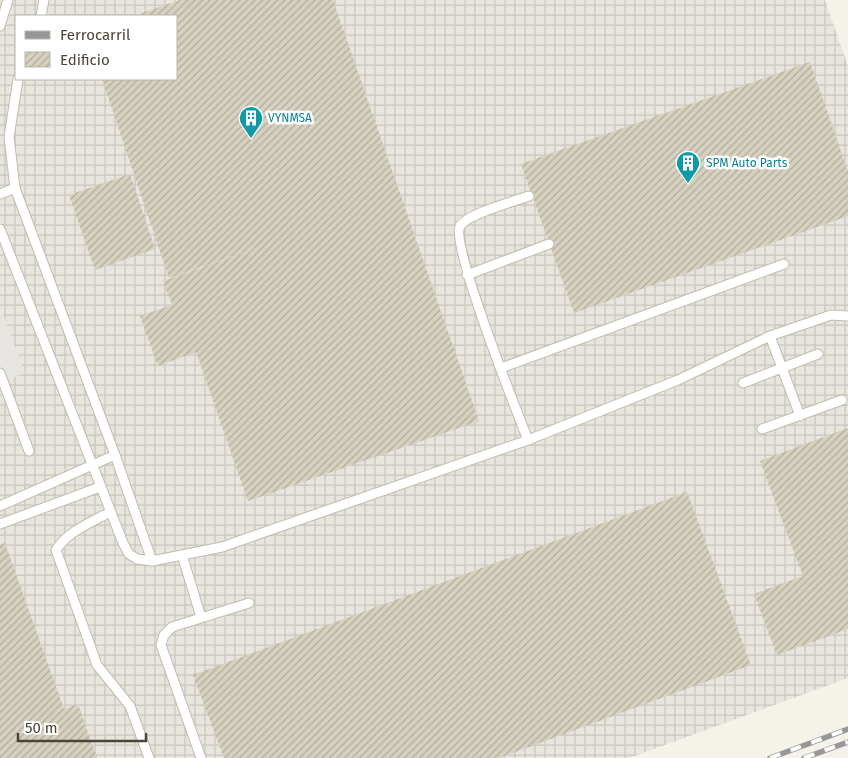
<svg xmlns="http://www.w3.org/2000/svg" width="848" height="758" viewBox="0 0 848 758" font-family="'Fira Sans',sans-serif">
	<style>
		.industrial { fill: url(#industrial-grid); fill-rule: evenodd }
		.parking { fill: #e6e5e1 }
		.building { fill: url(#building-hatch) }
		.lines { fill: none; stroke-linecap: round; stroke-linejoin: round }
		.lane-casing { stroke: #c1bdac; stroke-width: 11 }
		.lane { stroke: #fff; stroke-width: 9 }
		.rail-casing { stroke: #989898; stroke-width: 5.5 }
		.rail { stroke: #fff; stroke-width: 4; stroke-dasharray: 11; stroke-linecap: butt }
		.labels { text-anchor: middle; stroke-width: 5; stroke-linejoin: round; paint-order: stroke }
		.culture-label { font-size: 12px; fill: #0d838f; stroke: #fff; text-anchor: start }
	</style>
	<defs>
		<pattern id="industrial-grid" width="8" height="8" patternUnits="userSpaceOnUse" patternTransform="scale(1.25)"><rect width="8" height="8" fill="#e7e5de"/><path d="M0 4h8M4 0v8" fill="none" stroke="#c8c6bf"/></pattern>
		<pattern id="building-hatch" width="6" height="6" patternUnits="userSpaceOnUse" patternTransform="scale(1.25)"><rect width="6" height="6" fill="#d7d1bf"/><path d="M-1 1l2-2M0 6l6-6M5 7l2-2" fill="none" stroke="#b0ab9c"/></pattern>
	</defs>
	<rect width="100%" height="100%" fill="#f5f3e9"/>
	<path class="industrial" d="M0 0H825L848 66V678L629 758H0ZM16 16H176V79H16Z"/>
	<path class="parking" d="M0 306 25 373 0 382Z"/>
	<g class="building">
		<path d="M180 0H333L479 421 248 501 196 352 158 366 140 316 172 305 163 281 285 238 169 278 102 79H176V16H133Z"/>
		<path d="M810 62 848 171V216L574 313 521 164Z"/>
		<path d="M130 174 155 249 95 270 69 195Z"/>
		<path d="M848 428V629L777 655 754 594 803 576 760 461Z"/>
		<path d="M687 492 751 665 499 758H224L193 675Z"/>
		<path d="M5 543 64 709 78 704 97 758H0V545Z"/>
	</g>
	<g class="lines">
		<g class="lane-casing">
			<g id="lane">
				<path d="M41 16 44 0"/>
				<path d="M0 26 8 0"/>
				<path d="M18 79 9 137 15 188 115 455 152 561"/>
				<path d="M0 194 15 188"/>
				<path d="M0 229 123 543 129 554 137 559 152 561 222 547 528 440 678 380 770 336 800 416"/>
				<path d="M467 275 549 244"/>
				<path d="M770 336 831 315 848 316"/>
				<path d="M501 368 784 264"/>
				<path d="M0 373 29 451"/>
				<path d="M743 383 818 354"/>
				<path d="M762 429 842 400"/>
				<path d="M528 440C517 412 450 244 460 226 467 214 515 201 529 196"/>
				<path d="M0 506 115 455"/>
				<path d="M110 512C92 522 68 531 56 550L97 665 130 706 149 758"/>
				<path d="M0 524 100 487"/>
				<path d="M182 555 201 617"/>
				<path d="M201 758 161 645 164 635 172 627 249 603"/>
			</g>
		</g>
		<use href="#lane" class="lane"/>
		<g class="rail-casing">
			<g id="rail">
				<path d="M770 758 848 729"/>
				<path d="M804 758 848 742"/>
			</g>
		</g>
		<use href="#rail" class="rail"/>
	</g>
	<defs>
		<g id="building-pin" transform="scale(1.25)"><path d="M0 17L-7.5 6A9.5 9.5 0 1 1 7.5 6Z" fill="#0f9aa8" stroke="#fff"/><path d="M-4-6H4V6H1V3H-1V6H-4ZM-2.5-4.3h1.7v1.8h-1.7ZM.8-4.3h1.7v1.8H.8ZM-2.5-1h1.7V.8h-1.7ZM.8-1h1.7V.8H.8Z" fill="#fff"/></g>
	</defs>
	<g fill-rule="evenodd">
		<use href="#building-pin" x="251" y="118"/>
		<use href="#building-pin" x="688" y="163"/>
	</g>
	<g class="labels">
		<g class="culture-label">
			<text x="268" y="122">VYNMSA</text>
			<text x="706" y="167">SPM Auto Parts</text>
		</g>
	</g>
	<rect x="15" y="15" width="162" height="65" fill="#ffffff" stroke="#b6b5af"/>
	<rect x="25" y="31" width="25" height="8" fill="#989898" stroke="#b6b5af"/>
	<text x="60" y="40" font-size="15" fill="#494537">Ferrocarril</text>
	<rect x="25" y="52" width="25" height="15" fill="url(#building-hatch)" stroke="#b6b5af"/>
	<text x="60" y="65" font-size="15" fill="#494537">Edificio</text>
	<path d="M18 733v8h128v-8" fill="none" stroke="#494537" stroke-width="2.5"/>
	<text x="25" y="733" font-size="15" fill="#494537" stroke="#ffffff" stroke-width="4" paint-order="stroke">50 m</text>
</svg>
